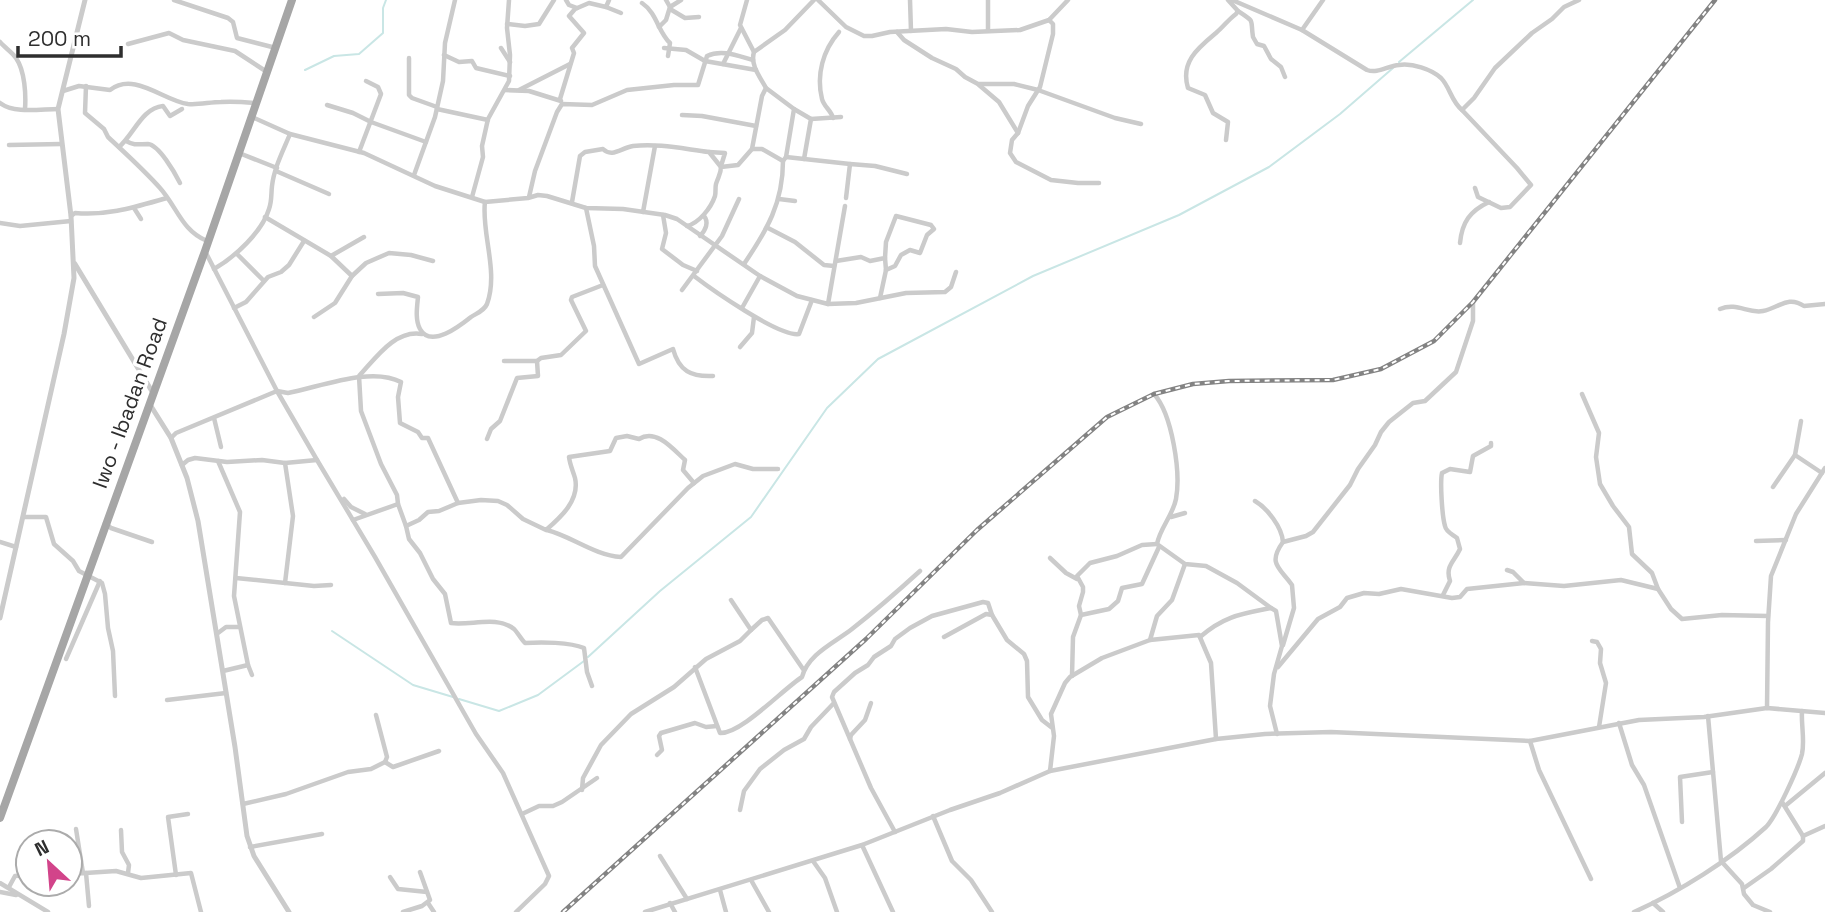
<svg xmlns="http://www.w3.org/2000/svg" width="1825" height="912" viewBox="0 0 1825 912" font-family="'Space Grotesk',sans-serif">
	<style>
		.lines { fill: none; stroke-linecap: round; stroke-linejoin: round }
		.stream { stroke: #c9e6e5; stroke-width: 2 }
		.minor { stroke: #cbcbcb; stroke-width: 4.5 }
		.tertiary { stroke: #cbcbcb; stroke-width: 5 }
		.primary { stroke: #a6a6a6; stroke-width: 8 }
		.rail-casing { stroke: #838383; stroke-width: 4.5 }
		.rail { stroke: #fff; stroke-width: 2; stroke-dasharray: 5; stroke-linecap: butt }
		.labels { text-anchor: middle; stroke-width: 7; stroke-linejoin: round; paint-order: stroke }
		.street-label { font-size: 21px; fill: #2e2e2e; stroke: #fff }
	</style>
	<rect width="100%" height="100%" fill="#fff"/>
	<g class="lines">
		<g class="stream">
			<path d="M1399 62 1473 0"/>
			<path d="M305 70 334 56 359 54 383 33V8L386 0"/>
			<path d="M332 631 413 685 453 697"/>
			<path d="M588 657 660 591 751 517 827 408 878 359 1033 276 1179 215 1269 167 1340 114 1393 68"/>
			<path d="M459 699 499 711 538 695 584 661"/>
		</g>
		<g class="minor">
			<path d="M174 0 228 18 233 22 237 38 276 48"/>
			<path d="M566 0 569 5 577 8"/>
			<path d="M747 0 740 25 754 52"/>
			<path d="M818 0 846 27 864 36H872L890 32 946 29 972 32 1020 30 1049 20 1068 0"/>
			<path d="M910 0 911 31"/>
			<path d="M1232 0 1302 30 1367 70C1378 74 1387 66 1399 65 1412 63 1431 69 1441 78 1450 87 1451 101 1462 110L1474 98 1495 68 1532 33 1552 19 1564 7 1579 0"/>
			<path d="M642 3C657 13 658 32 670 43L668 56"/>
			<path d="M606 7 621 13"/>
			<path d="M670 7 681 0"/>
			<path d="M670 9 685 18 699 17"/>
			<path d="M1238 11C1256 23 1250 18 1253 37L1257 44 1264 46 1271 59 1281 67 1285 77"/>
			<path d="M1049 20 1053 24V34L1040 87 1028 106 1018 133 1012 140 1010 153 1016 162 1051 180 1078 183H1099"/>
			<path d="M507 24 525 26 539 24 554 0"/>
			<path d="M659 27 666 20 670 7 666 0"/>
			<path d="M988 30V0"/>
			<path d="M1302 30 1323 0"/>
			<path d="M897 32 904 40 932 58 956 69 965 77 978 84H1014L1038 90 1115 118 1141 124"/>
			<path d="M0 42C5 48 12 52 16 58 25 71 26 95 25 109"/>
			<path d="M128 44 169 33 183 40 235 51 267 72"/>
			<path d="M501 48 510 62"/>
			<path d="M664 48 686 50 705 61 756 70"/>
			<path d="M444 55 459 62 472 61 476 68 510 76"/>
			<path d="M409 58V95L412 98 437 107"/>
			<path d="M723 64 741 28"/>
			<path d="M979 85 999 102 1018 133"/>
			<path d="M86 86 85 113 104 129 108 137C125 153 144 170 160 188 177 207 182 231 207 241"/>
			<path d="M505 90 529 91 561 101"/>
			<path d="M519 90 570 64"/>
			<path d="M63 91 79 86 110 90C134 71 164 101 188 104 199 105 210 102 221 102 232 101 244 102 255 103"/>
			<path d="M560 99 574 53 572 48 584 33 569 16 575 9 589 3 606 7 609 0"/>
			<path d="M0 103C14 114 41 109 58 109"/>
			<path d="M327 105 353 113 371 122"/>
			<path d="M437 109 488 120"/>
			<path d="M794 109 811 119 804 159"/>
			<path d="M1462 110 1517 168 1531 185 1510 207 1501 208 1478 197 1475 188"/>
			<path d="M682 115 702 116 756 126"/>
			<path d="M252 117 290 134 364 153 435 186 485 202 528 198 538 195 547 196 586 208 623 209 665 215 677 219 760 276 797 296 828 304 856 303 906 293 945 292 951 287 956 272"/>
			<path d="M833 118C831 110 824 107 822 99 816 75 823 50 839 32"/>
			<path d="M811 119 841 117"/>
			<path d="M371 122 426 142"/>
			<path d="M1226 140 1228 122 1213 113 1205 95 1188 88C1180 62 1198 48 1216 33 1223 27 1229 19 1236 14L1238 11 1228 0"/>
			<path d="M126 141C135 146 139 144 148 144 159 145 175 173 180 183"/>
			<path d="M9 145 61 144"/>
			<path d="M119 147C134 134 142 108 163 106L170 116 182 109"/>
			<path d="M752 149H762L783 161"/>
			<path d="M359 152 381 94 378 87 366 81"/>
			<path d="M709 152 725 153 721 166"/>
			<path d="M239 153 277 168"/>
			<path d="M786 157 850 164"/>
			<path d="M276 171 329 194"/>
			<path d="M414 175 435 117 443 81 445 43 455 0"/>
			<path d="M472 197 483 157 482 146 488 119 509 81 510 55 507 28 509 0"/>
			<path d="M529 197 535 171 557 112 562 104 592 105 627 90 674 85H698L707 56C722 49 738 56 753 60"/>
			<path d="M846 198 850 164 875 166 907 174"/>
			<path d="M779 199 795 201"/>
			<path d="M572 202 580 156 585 152 603 149C612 158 621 148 633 146 658 143 684 149 709 152L721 167"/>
			<path d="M134 208 141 219"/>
			<path d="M586 208 594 246 595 266 639 364 673 349C679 371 691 377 713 376"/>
			<path d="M643 212 655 146"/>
			<path d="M663 215 666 233 662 249 683 265 697 271"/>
			<path d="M71 216 75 213C108 216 135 207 167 198"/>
			<path d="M265 217 331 256 352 276"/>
			<path d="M0 223 20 226 71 221"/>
			<path d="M687 226C699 223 711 208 715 196 716 192 715 188 716 184 718 177 721 174 721 167L738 165 752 149 762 96 766 88C760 77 750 65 754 52L785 30 814 0"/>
			<path d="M768 228 795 242 824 265 834 266"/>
			<path d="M700 236C706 230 709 222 704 216"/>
			<path d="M1460 243C1462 222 1470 211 1489 202"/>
			<path d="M206 253 277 391 317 460 375 557 476 734 503 773 549 876 545 884 516 912"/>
			<path d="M237 254 264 281"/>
			<path d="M331 256 364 237"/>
			<path d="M836 261 861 257 870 261 885 258 886 242 896 216 931 225 934 229 927 235 920 253 910 250 901 255 895 266 886 270"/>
			<path d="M744 264C767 230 783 203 783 161L786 157 794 109 766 88"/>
			<path d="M214 269C235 257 262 232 269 209 272 201 271 194 272 186 274 168 283 151 290 134"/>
			<path d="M694 276C711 289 779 337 799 334L812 300"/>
			<path d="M682 290 722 236 739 199"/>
			<path d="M378 294 403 293 418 297C417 307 415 320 420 329 431 349 461 325 471 317 477 313 484 311 487 304 499 272 481 232 485 202"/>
			<path d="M880 298 886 270 885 258"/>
			<path d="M828 304 845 206"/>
			<path d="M234 308 246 302 268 277 281 272 289 265 304 241"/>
			<path d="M742 308 760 276"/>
			<path d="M1720 309C1737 302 1748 314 1763 311 1779 308 1788 295 1804 306L1825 304"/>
			<path d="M314 317 335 303 352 276 366 263 389 253 411 255 433 261"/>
			<path d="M740 347 752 333 754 317"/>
			<path d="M504 361H537L541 358 561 355 586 331 571 300 572 297 603 285"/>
			<path d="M1154 394C1172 414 1181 472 1176 499 1173 515 1160 528 1157 544L1185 564 1206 566 1237 583 1271 608"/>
			<path d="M1582 394 1599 433 1596 457 1600 484 1613 506 1629 527 1632 554 1652 573 1658 589 1671 609 1682 619 1722 615 1768 616"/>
			<path d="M214 418 221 447"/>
			<path d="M1801 421 1795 455 1822 473"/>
			<path d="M171 438 176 433 277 391 288 393C320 387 371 366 401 382L398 397 400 423 418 432 422 438H428L458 503"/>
			<path d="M487 439 491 429 500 421 517 378 538 376 537 361"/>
			<path d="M218 461 240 512 234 596 248 665"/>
			<path d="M182 465 188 460 195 458 227 462 262 460 285 463 317 460"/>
			<path d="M1773 487 1795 455"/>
			<path d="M344 499 351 507 365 514"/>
			<path d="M1255 501C1267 508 1282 527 1283 542 1267 564 1280 568 1292 585L1294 608 1283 645"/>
			<path d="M398 504 397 495 381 464 361 411 359 376C375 359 395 329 422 334"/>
			<path d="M23 517H46L54 544 73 561 79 571 102 583 105 594 108 628 113 651 115 696"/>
			<path d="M1171 517 1185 513"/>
			<path d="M353 520 398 504 406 526 419 520 428 512 439 511 458 503 481 500 498 501 507 505 523 519 546 530C561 517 580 500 575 478 573 471 570 465 569 457L610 451 616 438 627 436 639 439C656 428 673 449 685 460L683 470 694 483"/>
			<path d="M105 523 111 528 152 542"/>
			<path d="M406 526 409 539 420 553 433 579 445 594 451 623C470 626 497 615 514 629 518 633 521 639 525 643 541 642 570 642 584 648L587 672 592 686"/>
			<path d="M547 530C573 537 594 555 621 557L688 488 703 476 735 464 753 469H778"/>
			<path d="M1756 541 1786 540"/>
			<path d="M0 542 16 547"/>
			<path d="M1283 542 1306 536 1313 532 1350 485 1358 469 1375 445 1381 432 1389 422 1413 403 1425 401 1456 372 1473 321V302"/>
			<path d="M1050 558 1066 573 1077 579"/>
			<path d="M236 578 314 586 331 585"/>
			<path d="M285 583 293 516 285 463"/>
			<path d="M1524 583 1564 586 1621 580 1658 589"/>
			<path d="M1443 595 1450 581C1445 566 1454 562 1460 549L1457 538C1452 534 1446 532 1445 526 1442 516 1440 482 1442 473L1450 469 1470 472 1473 456 1491 446V443"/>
			<path d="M1081 615 1109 609 1118 601 1122 588 1142 584 1159 547"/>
			<path d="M751 630 762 620 768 618 803 669"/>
			<path d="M218 633 226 627H239"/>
			<path d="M944 637 986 614 992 615 1007 640 1024 654 1027 661 1028 697 1042 720 1051 727"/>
			<path d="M1200 637C1224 616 1241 614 1271 608L1276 611 1282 646 1274 674 1270 706 1277 734"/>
			<path d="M1150 640 1199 635 1211 663 1216 739"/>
			<path d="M1592 641 1597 642 1601 649 1600 663 1606 683 1599 727"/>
			<path d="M66 659 100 581"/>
			<path d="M695 667 720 733C741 734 782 690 802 677 808 654 834 643 852 629 875 611 898 591 920 571"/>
			<path d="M1278 667 1318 619 1340 607 1347 598 1364 593 1379 594 1401 589 1452 598 1460 597 1467 589 1524 583 1513 572 1507 570"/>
			<path d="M223 671 248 665 252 675"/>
			<path d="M1072 676 1073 637 1081 615 1079 606 1083 592V587L1077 576 1090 563 1117 556 1142 545 1157 544"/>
			<path d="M167 700 226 693"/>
			<path d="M1767 708 1768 622 1771 576 1796 514 1825 468"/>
			<path d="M376 715 387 757 385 762"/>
			<path d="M1708 716 1721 861 1742 884 1744 894 1753 905 1770 912"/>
			<path d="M1619 723 1632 765 1644 785 1680 888"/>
			<path d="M850 739 851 735 865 720 871 703"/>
			<path d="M1530 741 1539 770 1591 879"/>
			<path d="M657 755 662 750 659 736 661 733 695 723 706 727 717 726"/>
			<path d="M1050 771 1054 736 1051 714 1065 683 1070 677 1102 658 1150 640 1157 616 1172 600 1185 564"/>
			<path d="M582 790 583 778 601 745 631 714 674 687 706 659 740 641 751 630 731 600"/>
			<path d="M1782 802 1803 836 1825 826"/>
			<path d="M243 804 286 794 348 772 371 769 385 762 393 767 439 751"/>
			<path d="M1785 806 1825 773"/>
			<path d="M740 810 744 791 760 769 784 750 804 739 811 727 833 704"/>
			<path d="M522 814 539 806H553L562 802 597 778"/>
			<path d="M933 816 952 861 971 880 992 912"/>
			<path d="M1682 822 1680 777 1713 772"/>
			<path d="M76 829 83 873"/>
			<path d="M121 830 122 852 129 865 128 873"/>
			<path d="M895 832 871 788 832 697 834 692 855 673 868 665 874 657 891 646 895 639 910 628 932 616 983 602 988 603 992 615"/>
			<path d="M862 845 893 912"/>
			<path d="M250 847 322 834"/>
			<path d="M660 856 687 899"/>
			<path d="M813 861 825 878 837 912"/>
			<path d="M86 873 89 906"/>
			<path d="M70 874 116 871 141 878 191 873 201 912"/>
			<path d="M176 875 168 817 188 814"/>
			<path d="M390 877 398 889 427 892"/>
			<path d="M751 880 769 912"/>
			<path d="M0 883 48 912"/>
			<path d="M9 887 15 876 28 875"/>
			<path d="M1744 888 1771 869 1803 841V836"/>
			<path d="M720 890 726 912"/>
			<path d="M0 892 16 895"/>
			<path d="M428 903 434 912"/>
			<path d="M670 903 675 912"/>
			<path d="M1653 903 1663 912"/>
			<path d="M403 912 422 906 430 900 420 872"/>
			<path d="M645 912 862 845 950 810 1000 793 1050 771 1216 739 1265 734 1331 732 1530 741 1639 720 1704 717 1767 708 1825 713"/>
			<path d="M1634 912C1679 892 1730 860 1766 827 1776 817 1798 769 1802 754 1805 740 1801 725 1802 711"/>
		</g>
		<g class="tertiary">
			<path d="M75 264 153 393"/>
			<path d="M149 403 171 438 187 478 198 521 235 747 247 836 254 856 289 912"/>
			<path d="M0 618 64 334 74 278 71 216 58 109 85 0"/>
		</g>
		<path class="primary" d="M0 818 205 251 292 0"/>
		<g class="rail-casing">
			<path id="rail" d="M563 912 866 639 977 530 1107 417 1154 394 1193 384 1229 381 1333 380 1381 369 1434 341 1473 302 1715 0"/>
		</g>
		<use href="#rail" class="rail"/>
	</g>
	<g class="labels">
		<g class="street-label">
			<text transform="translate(130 403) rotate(-70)" y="7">Iwo - Ibadan Road</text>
		</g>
	</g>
	<g transform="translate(49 863) rotate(334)"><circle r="33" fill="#ffffff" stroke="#ababab" stroke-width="2"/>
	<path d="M0-5L12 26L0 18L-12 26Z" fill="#d2448a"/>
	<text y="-10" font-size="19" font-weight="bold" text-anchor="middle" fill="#2e2e2e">N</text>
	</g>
	<path d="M18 46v10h103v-10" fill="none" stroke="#2e2e2e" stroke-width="3.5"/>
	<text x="28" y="46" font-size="21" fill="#2e2e2e" stroke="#ffffff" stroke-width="5" paint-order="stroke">200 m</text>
</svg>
